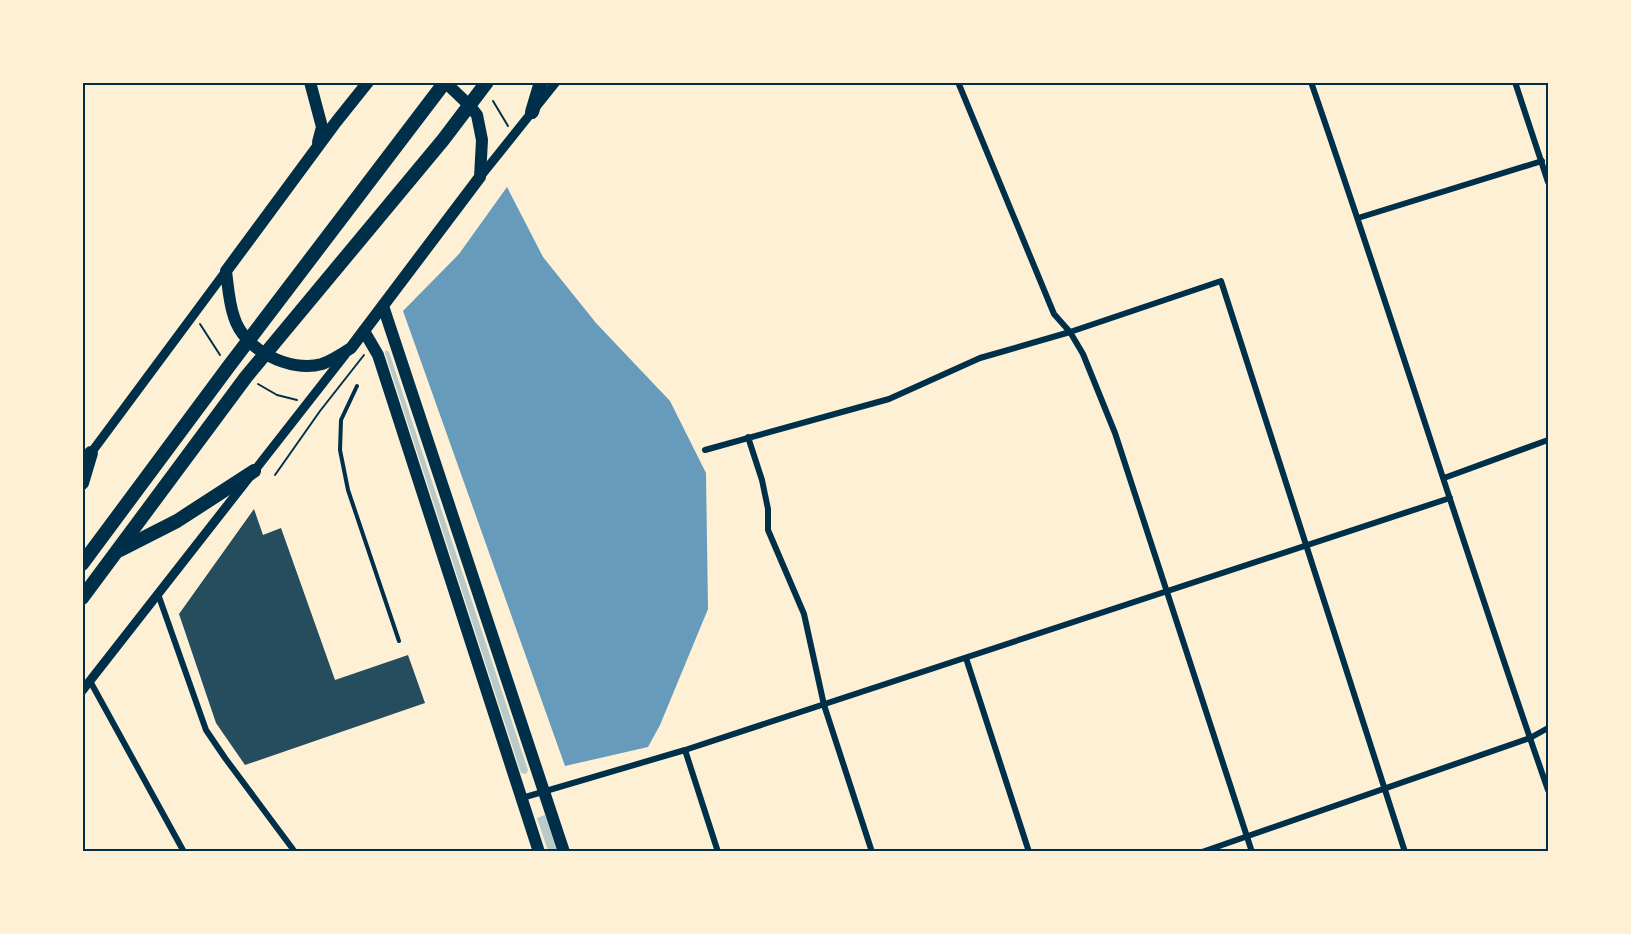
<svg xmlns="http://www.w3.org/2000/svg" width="1631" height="934" viewBox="0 0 1631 934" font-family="'Times New Roman',serif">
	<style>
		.green { fill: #b9caca }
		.water { fill: #669bbc }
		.building { fill: #264d5e }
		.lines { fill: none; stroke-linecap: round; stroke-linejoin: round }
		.path { stroke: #003049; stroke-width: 2 }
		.service { stroke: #003049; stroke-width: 4 }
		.minor { stroke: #003049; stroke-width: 6 }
		.tertiary { stroke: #003049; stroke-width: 9 }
		.primary { stroke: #003049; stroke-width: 12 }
		.trunk { stroke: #003049; stroke-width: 14 }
		.neatline { fill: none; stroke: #003049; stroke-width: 2 }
	</style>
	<rect width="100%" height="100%" fill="#fdf0d5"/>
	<g class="green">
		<path d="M386 350 389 352 528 770 526 774 521 773 385 353Z"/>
		<path d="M545 815 557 851H548L537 818Z"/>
	</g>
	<path class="water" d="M507 187 543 257 596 323 670 401 706 473 708 609 660 725 648 747 565 766 403 311 459 254Z"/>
	<path class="building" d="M254 509 263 535 281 528 335 680 408 655 425 703 245 765 216 723 179 614Z"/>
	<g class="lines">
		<g class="path">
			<path d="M493 101 508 126"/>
			<path d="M200 324 220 355"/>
			<path d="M258 384 277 395 297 400"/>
			<path d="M275 475 320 411 364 355"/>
		</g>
		<path class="service" d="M357 386 341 420 340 450 348 490 399 641"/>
		<g class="minor">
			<path d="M958 82 1054 314 1070 332 1083 354 1115 433 1252 852"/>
			<path d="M1311 82C1393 318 1466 556 1548 790"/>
			<path d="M1515 82 1548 182"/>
			<path d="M1358 218 1542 161"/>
			<path d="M748 437 762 480 768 509V530L804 614 824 705 872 852"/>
			<path d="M705 450 889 399 980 358 1070 332 1221 281 1405 852"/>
			<path d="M1444 478 1548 440"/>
			<path d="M158 594 206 730 225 758 295 852"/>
			<path d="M966 658 1029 852"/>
			<path d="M90 681 184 852"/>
			<path d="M685 750 718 852"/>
			<path d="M522 798 685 750 1450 498"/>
			<path d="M1202 852 1530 738 1548 728"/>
		</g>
		<g class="tertiary">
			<path d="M480 177 556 82"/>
			<path d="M88 457 226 271"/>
			<path d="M82 691 345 355"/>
		</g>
		<g class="primary">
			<path d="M310 82 322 127 318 142"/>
			<path d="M368 82 336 122 226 271C228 286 229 303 234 317 244 350 290 373 322 364 333 360 342 354 351 348L480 177 482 140 477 115 469 105 445 82"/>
			<path d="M383 306 564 852"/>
			<path d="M364 331 378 355 539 852"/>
		</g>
		<g class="trunk">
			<path d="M532 112 541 82"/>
			<path d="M82 483 91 453"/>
			<path d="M120 550 177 521 254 471"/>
			<path d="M82 564 229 366 445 82"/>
			<path d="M82 598 246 377 443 140 487 82"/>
		</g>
	</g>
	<rect width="1631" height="934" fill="none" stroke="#fdf0d5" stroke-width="168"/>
	<rect x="84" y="84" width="1463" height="766" class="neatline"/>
</svg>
